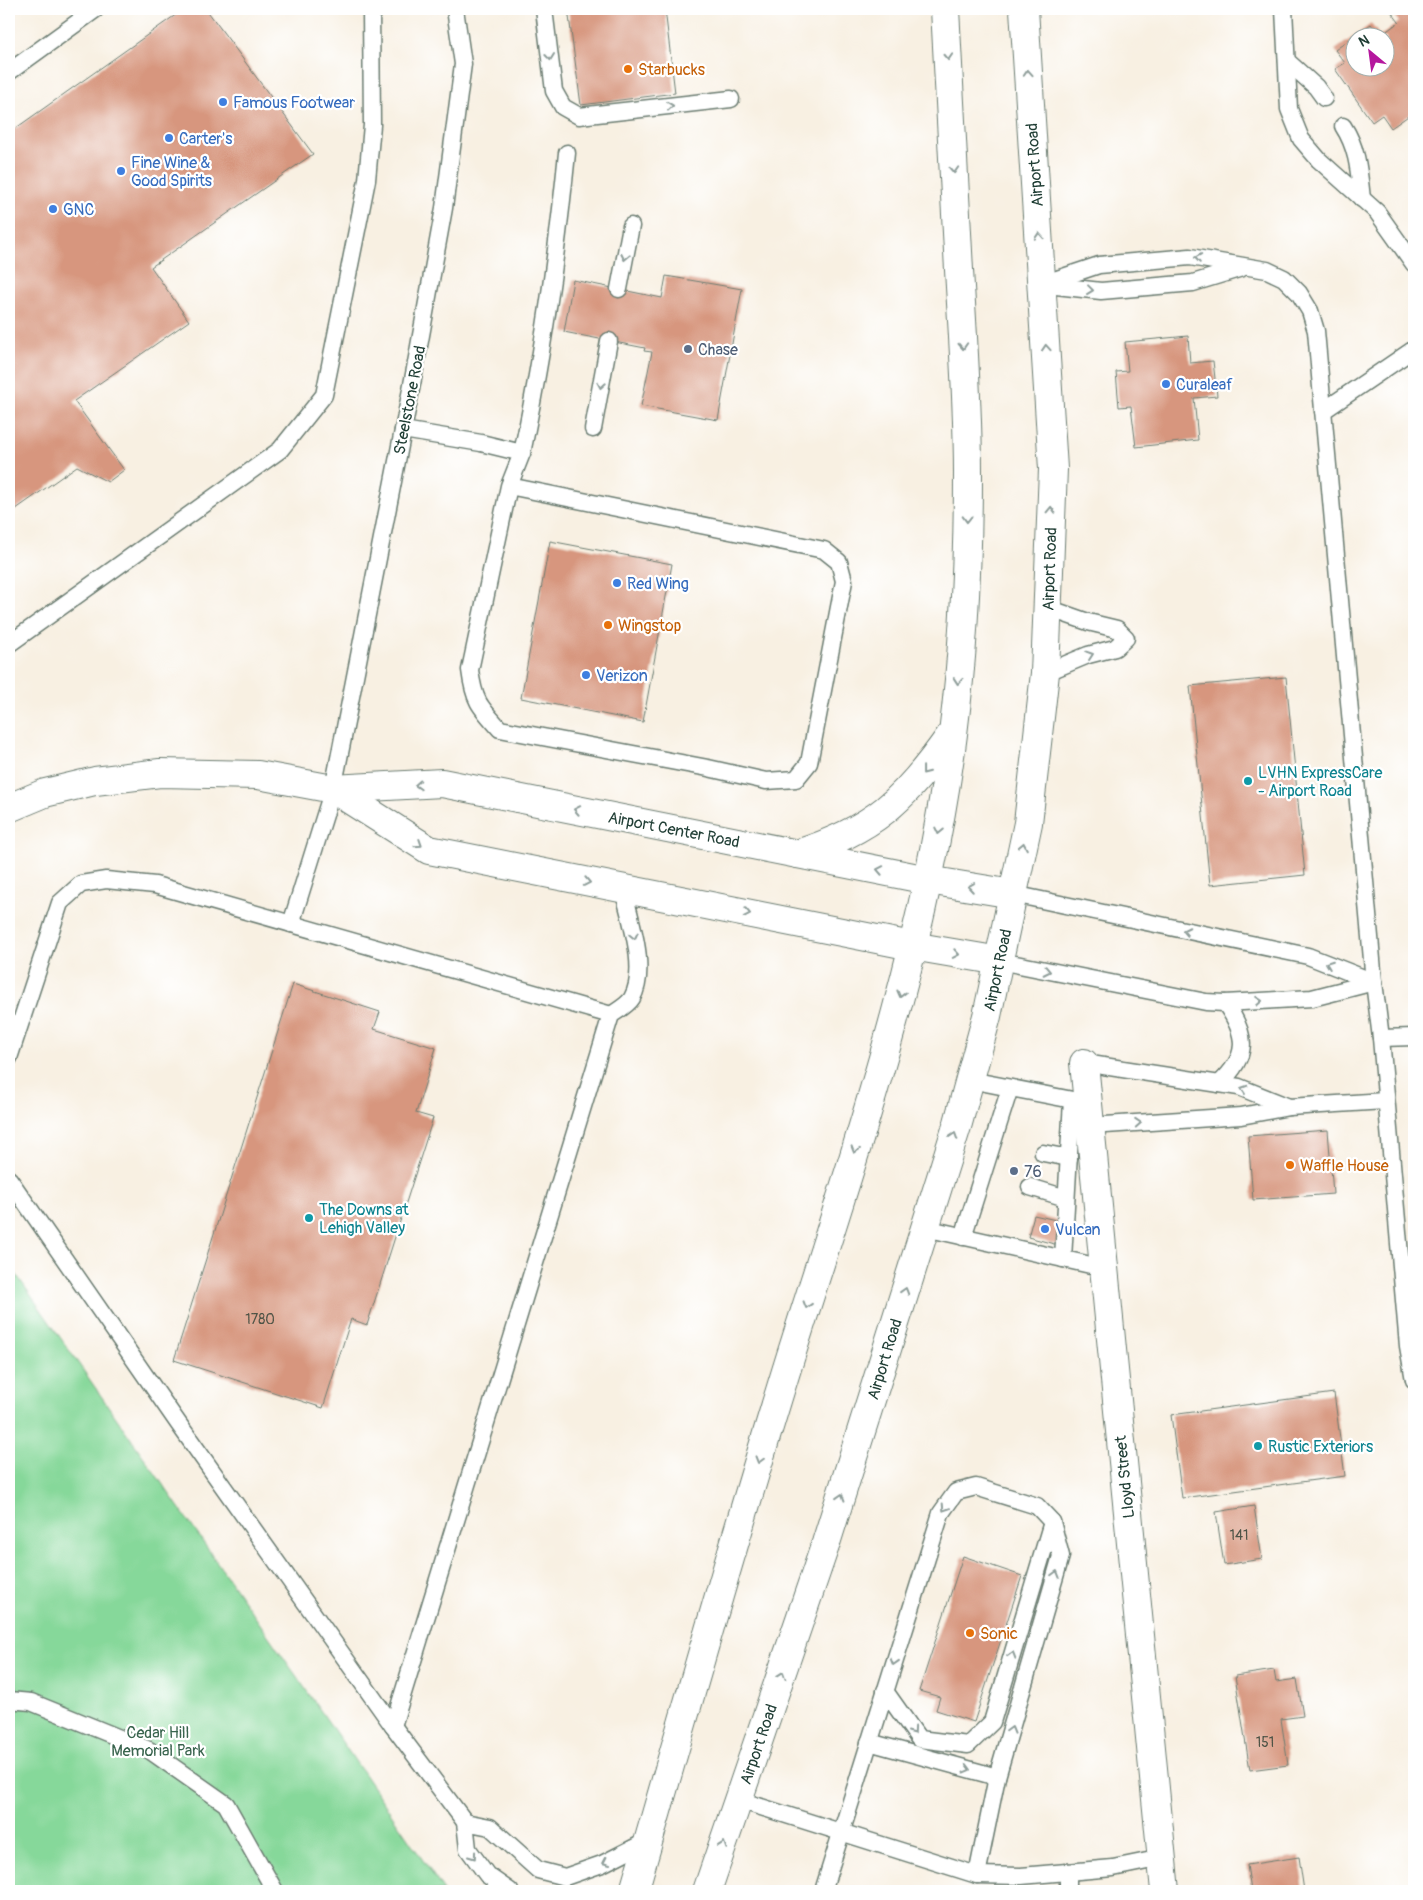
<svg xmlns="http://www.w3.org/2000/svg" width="1423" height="1900" viewBox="0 0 1423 1900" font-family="Pangolin,sans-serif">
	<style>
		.green { fill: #86d89a; stroke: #528a67 }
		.building { fill: #d7967e; fill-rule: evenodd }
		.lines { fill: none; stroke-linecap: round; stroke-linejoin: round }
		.lane-casing { stroke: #6b7c71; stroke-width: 19 }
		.street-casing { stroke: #6b7c71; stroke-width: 30 }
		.secondary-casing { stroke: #6b7c71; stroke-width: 30 }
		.primary-casing { stroke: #6b7c71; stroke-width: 30 }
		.lane { stroke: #fff; stroke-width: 16 }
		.street { stroke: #fff; stroke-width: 28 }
		.secondary { stroke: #fff; stroke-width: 28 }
		.primary { stroke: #fff; stroke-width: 28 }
		.oneway { stroke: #8f9e9a }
		.food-dot { fill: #e8710a; stroke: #fff; stroke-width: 2 }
		.shop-dot { fill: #3f7fe0; stroke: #fff; stroke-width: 2 }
		.service-dot { fill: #5c6f8a; stroke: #fff; stroke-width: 2 }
		.culture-dot { fill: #0f9aa8; stroke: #fff; stroke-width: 2 }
		.labels { text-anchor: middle; stroke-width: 4.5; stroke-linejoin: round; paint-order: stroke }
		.number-label { font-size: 14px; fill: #4d5346 }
		.food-label { font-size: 16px; fill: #c56008; stroke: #fff; text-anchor: start }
		.shop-label { font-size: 16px; fill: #366cbe; stroke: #fff; text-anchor: start }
		.street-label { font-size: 16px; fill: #1f3d34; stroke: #fff }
		.service-label { font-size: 16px; fill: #4e5e75; stroke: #fff; text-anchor: start }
		.culture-label { font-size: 16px; fill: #0d838f; stroke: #fff; text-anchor: start }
		.park-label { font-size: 16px; fill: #39644e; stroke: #fff }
	</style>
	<rect width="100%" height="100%" fill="#fff"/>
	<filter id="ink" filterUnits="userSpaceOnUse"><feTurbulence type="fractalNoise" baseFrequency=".02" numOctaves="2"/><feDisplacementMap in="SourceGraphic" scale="10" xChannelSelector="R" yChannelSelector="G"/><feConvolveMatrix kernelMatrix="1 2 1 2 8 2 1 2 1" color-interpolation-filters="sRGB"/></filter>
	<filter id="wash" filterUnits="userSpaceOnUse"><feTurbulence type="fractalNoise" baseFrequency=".0096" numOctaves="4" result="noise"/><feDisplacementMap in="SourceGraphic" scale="20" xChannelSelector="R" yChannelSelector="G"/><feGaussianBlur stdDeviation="1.12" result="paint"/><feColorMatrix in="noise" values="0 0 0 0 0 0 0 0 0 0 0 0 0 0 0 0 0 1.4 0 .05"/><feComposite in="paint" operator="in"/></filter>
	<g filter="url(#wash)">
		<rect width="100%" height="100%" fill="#f8f0e2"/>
		<path class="green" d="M9 1264 325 1717 444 1891H9Z"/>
		<g id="blocks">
			<g class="building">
				<path d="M184 9H206L313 154 151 267 189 321 74 401 124 470 108 482 77 466 9 514V133Z"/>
				<path d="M568 9H665L675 93 581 105Z"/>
				<path d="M1389 9H1414V112L1391 128 1382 115 1372 122 1335 69 1345 63 1335 50 1371 24 1380 36 1399 22ZM1356 38H1386V68H1356Z"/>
				<path d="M666 276 742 289 718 420 641 406 652 352 644 351 645 348 564 332 573 280 662 298Z"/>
				<path d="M1188 336 1190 363 1213 361 1217 396 1194 398 1198 440 1136 447 1131 406 1119 407 1116 372 1128 371 1125 342Z"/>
				<path d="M550 541 672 564 643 722 521 698Z"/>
				<path d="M1286 677 1305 875 1210 885 1190 686Z"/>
				<path d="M293 984 380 1012 374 1029 436 1048 416 1113 433 1118 367 1325 351 1319 323 1408 174 1360Z"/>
				<path d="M1328 1130 1333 1194 1253 1200 1248 1136Z"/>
				<path d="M1034 1215 1060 1221 1058 1245 1028 1237Z"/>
				<path d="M1334 1393 1345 1476 1182 1498 1171 1415Z"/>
				<path d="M1254 1506 1262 1559 1224 1565 1216 1512Z"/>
				<path d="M963 1556 1022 1576 974 1722 936 1710 940 1697 919 1691Z"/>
				<path d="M1274 1670 1276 1682 1297 1679 1303 1716 1281 1719 1288 1765 1250 1770 1235 1676Z"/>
				<path d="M1299 1857 1304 1891H1251L1247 1865Z"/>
			</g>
		</g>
	</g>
	<g filter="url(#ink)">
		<use href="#blocks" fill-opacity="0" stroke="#6b7c71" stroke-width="1"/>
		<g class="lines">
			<g class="lane-casing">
				<g id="lane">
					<path d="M544 9 554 91 563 107 579 116 731 99"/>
					<path d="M1284 9 1289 109 1301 139 1319 160 1377 212 1414 264"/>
					<path d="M1287 61 1316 87 1324 98"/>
					<path d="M9 72 96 9"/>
					<path d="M1343 126C1358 149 1359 172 1362 199"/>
					<path d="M1042 284 1099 265 1190 257 1267 270 1284 278 1299 293 1310 311 1316 331 1374 982 1381 1038 1408 1346 1414 1380"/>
					<path d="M1047 285 1101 291 1193 283 1242 268"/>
					<path d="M619 289 631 226"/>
					<path d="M1323 411 1414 349"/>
					<path d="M593 429 609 341"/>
					<path d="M403 430 481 443 522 453 509 486 470 670C474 701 479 706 500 729L708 768 766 781 796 779 809 763 844 581 839 562 824 550 509 486"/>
					<path d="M522 453C543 354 557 253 567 153"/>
					<path d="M9 644 280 450 324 395 367 180 372 125 371 9"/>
					<path d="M1045 673 1088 655 1115 648 1126 638 1117 629 1088 622 1048 608"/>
					<path d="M1013 894 1308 956 1374 982"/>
					<path d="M291 924 333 789 414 374 444 208 463 64 455 9"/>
					<path d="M1000 961 1206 1002 1225 1003 1312 998 1374 982"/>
					<path d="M1381 1038 1414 1037"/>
					<path d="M9 1058 60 903 81 884 106 880 155 885 611 1015"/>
					<path d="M1084 1063 1239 1087 1289 1107"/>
					<path d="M970 1080 1083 1102"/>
					<path d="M1219 1084C1249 1056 1248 1036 1225 1003"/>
					<path d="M1090 1126 1241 1116 1289 1107 1385 1101"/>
					<path d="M1043 1153 1069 1158"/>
					<path d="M9 1179 178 1423 393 1726 465 1822"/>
					<path d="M1030 1187 1066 1198"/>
					<path d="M925 1228 1104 1268"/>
					<path d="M963 1237 1010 1088"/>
					<path d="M1063 1259 1072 1100"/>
					<path d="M885 1691 919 1739 968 1745 992 1722 1052 1522"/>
					<path d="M9 1700 31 1702 149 1750 226 1804 275 1891"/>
					<path d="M393 1726 611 1015C617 1011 628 1005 632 998 648 969 630 919 623 889"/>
					<path d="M869 1742 997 1777"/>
					<path d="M739 1800 977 1875 1021 1876 1113 1868 1162 1858"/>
					<path d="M1068 1872V1891"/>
					<path d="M510 1891 487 1875 468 1849 465 1822 490 1827 538 1870 565 1877 602 1864 649 1840"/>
					<path d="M823 1891 941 1513 956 1492 976 1487 1037 1506 1052 1522 1061 1556 997 1777 977 1875"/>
				</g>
			</g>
			<g class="street-casing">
				<path id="street" d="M1084 1063 1165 1891"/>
			</g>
			<g class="secondary-casing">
				<g id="secondary">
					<path d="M333 789 429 850 912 946 1000 961"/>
					<path d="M9 808 45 793 95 781 160 773 258 775 333 789 442 783 928 880 1013 894"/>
				</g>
			</g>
			<g class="primary-casing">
				<g id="primary">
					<path d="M797 854C873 830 905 800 950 736"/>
					<path d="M634 1891C686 1711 736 1531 792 1352 856 1149 926 946 953 734 964 648 968 560 968 473 968 405 963 338 959 270 954 183 950 96 945 9"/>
					<path d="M707 1891 826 1543 958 1123 987 1016 1028 823 1045 673 1053 469 1024 9"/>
				</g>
			</g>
			<use href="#lane" class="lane"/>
			<use href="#street" class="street"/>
			<use href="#secondary" class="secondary"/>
			<use href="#primary" class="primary"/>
		</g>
		<defs><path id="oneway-chevron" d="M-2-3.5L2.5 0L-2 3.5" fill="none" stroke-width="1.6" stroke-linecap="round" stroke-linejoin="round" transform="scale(1.25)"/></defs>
		<g class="oneway">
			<use href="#oneway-chevron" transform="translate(550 57) rotate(83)"/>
			<use href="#oneway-chevron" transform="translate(948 57) rotate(87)"/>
			<use href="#oneway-chevron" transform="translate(1028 73) rotate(-94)"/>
			<use href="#oneway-chevron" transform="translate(670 106) rotate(-6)"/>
			<use href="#oneway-chevron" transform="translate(954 170) rotate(87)"/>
			<use href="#oneway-chevron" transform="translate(1039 236) rotate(-94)"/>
			<use href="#oneway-chevron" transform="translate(625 257) rotate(101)"/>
			<use href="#oneway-chevron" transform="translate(1198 258) rotate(-171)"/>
			<use href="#oneway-chevron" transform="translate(1090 290) rotate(7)"/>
			<use href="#oneway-chevron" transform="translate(963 346) rotate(87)"/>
			<use href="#oneway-chevron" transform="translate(1046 348) rotate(-94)"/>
			<use href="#oneway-chevron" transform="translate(601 385) rotate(100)"/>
			<use href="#oneway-chevron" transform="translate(1051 510) rotate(-88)"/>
			<use href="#oneway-chevron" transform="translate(967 519) rotate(91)"/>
			<use href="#oneway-chevron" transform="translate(1090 655) rotate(-19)"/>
			<use href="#oneway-chevron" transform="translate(958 681) rotate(95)"/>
			<use href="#oneway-chevron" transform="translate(925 771) rotate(128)"/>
			<use href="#oneway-chevron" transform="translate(418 785) rotate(177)"/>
			<use href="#oneway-chevron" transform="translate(577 810) rotate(-169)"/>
			<use href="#oneway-chevron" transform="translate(939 831) rotate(102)"/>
			<use href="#oneway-chevron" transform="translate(419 844) rotate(33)"/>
			<use href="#oneway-chevron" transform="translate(1023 846) rotate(-79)"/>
			<use href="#oneway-chevron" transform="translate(880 870) rotate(-169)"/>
			<use href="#oneway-chevron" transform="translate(587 882) rotate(11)"/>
			<use href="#oneway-chevron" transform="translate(971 887) rotate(-171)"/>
			<use href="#oneway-chevron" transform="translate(747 913) rotate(11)"/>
			<use href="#oneway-chevron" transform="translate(1186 931) rotate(-168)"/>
			<use href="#oneway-chevron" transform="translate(634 936) rotate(77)"/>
			<use href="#oneway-chevron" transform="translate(956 954) rotate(10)"/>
			<use href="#oneway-chevron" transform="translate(1329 964) rotate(-159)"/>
			<use href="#oneway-chevron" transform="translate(1047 971) rotate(12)"/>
			<use href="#oneway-chevron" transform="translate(901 994) rotate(104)"/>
			<use href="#oneway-chevron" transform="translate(1259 1001) rotate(-4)"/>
			<use href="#oneway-chevron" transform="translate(1244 1089) rotate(-161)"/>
			<use href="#oneway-chevron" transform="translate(1138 1123) rotate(-4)"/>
			<use href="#oneway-chevron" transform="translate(954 1136) rotate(-72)"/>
			<use href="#oneway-chevron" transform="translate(855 1150) rotate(107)"/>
			<use href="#oneway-chevron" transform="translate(905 1291) rotate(-73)"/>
			<use href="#oneway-chevron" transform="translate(807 1305) rotate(107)"/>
			<use href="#oneway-chevron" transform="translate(759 1460) rotate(106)"/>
			<use href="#oneway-chevron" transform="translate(841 1497) rotate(-73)"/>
			<use href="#oneway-chevron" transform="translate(945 1508) rotate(123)"/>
			<use href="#oneway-chevron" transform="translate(1056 1574) rotate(-74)"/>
			<use href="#oneway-chevron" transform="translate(1012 1655) rotate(-73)"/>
			<use href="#oneway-chevron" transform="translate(894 1662) rotate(107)"/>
			<use href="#oneway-chevron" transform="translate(782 1675) rotate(-71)"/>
			<use href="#oneway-chevron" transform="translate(1011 1730) rotate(-74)"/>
			<use href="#oneway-chevron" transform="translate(913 1731) rotate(55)"/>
			<use href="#oneway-chevron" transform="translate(967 1769) rotate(15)"/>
			<use href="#oneway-chevron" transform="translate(723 1845) rotate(-71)"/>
			<use href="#oneway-chevron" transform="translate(473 1856) rotate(54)"/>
			<use href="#oneway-chevron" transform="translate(606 1862) rotate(155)"/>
		</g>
	</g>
	<g class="food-dot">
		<circle cx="628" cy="69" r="5"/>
		<circle cx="608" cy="625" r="5"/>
		<circle cx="1290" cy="1165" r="5"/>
		<circle cx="970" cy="1633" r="5"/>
	</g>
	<g class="shop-dot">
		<circle cx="223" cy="102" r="5"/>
		<circle cx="169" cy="138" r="5"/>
		<circle cx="121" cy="171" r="5"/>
		<circle cx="53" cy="209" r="5"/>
		<circle cx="1166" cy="384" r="5"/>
		<circle cx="617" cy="583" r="5"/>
		<circle cx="586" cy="675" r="5"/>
		<circle cx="1045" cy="1229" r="5"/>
	</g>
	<g class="service-dot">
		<circle cx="688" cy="349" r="5"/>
		<circle cx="1014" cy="1171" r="5"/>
	</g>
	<g class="culture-dot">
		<circle cx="1248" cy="781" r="5"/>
		<circle cx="309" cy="1218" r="5"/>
		<circle cx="1258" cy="1446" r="5"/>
	</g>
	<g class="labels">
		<g class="number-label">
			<text x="260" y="1324">1780</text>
			<text x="1239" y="1540">141</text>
			<text x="1265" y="1747">151</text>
		</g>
		<g class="food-label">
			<text x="638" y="75">Starbucks</text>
			<text x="618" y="631">Wingstop</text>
			<text x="1300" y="1171">Waffle House</text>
			<text x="980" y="1639">Sonic</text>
		</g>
		<g class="shop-label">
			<text x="233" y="108">Famous Footwear</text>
			<text x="179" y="144">Carter's</text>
			<text x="131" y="168">Fine Wine &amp;<tspan x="131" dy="18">Good Spirits</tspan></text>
			<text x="63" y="215">GNC</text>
			<text x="1176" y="390">Curaleaf</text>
			<text x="627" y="589">Red Wing</text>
			<text x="596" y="681">Verizon</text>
			<text x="1055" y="1235">Vulcan</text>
		</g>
		<g class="street-label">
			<text transform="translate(1034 165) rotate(-94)" y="6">Airport Road</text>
			<text transform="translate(409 400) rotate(-79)" y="6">Steelstone Road</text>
			<text transform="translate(1049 569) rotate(-88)" y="6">Airport Road</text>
			<text transform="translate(674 829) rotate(11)" y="6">Airport Center Road</text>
			<text transform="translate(997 970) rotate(-78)" y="6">Airport Road</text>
			<text transform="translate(884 1359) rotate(-73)" y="6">Airport Road</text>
			<text transform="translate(1124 1477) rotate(-96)" y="6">Lloyd Street</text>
			<text transform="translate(758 1744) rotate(-71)" y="6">Airport Road</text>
		</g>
		<g class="service-label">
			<text x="698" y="355">Chase</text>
			<text x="1024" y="1177">76</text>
		</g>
		<g class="culture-label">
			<text x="1258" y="778">LVHN ExpressCare<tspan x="1258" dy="18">- Airport Road</tspan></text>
			<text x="319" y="1215">The Downs at<tspan x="319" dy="18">Lehigh Valley</tspan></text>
			<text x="1268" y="1452">Rustic Exteriors</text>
		</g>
		<g class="park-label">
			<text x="158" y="1738">Cedar Hill<tspan x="158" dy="18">Memorial Park</tspan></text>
		</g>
	</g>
	<rect width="1423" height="1900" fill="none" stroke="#fff" stroke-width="30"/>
	<g transform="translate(1370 52) rotate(331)"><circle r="24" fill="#ffffff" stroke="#a5b1ae"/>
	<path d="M0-4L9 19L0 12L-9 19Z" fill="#b5179e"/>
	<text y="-8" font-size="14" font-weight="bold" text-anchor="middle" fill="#1f3d34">N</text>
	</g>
</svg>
